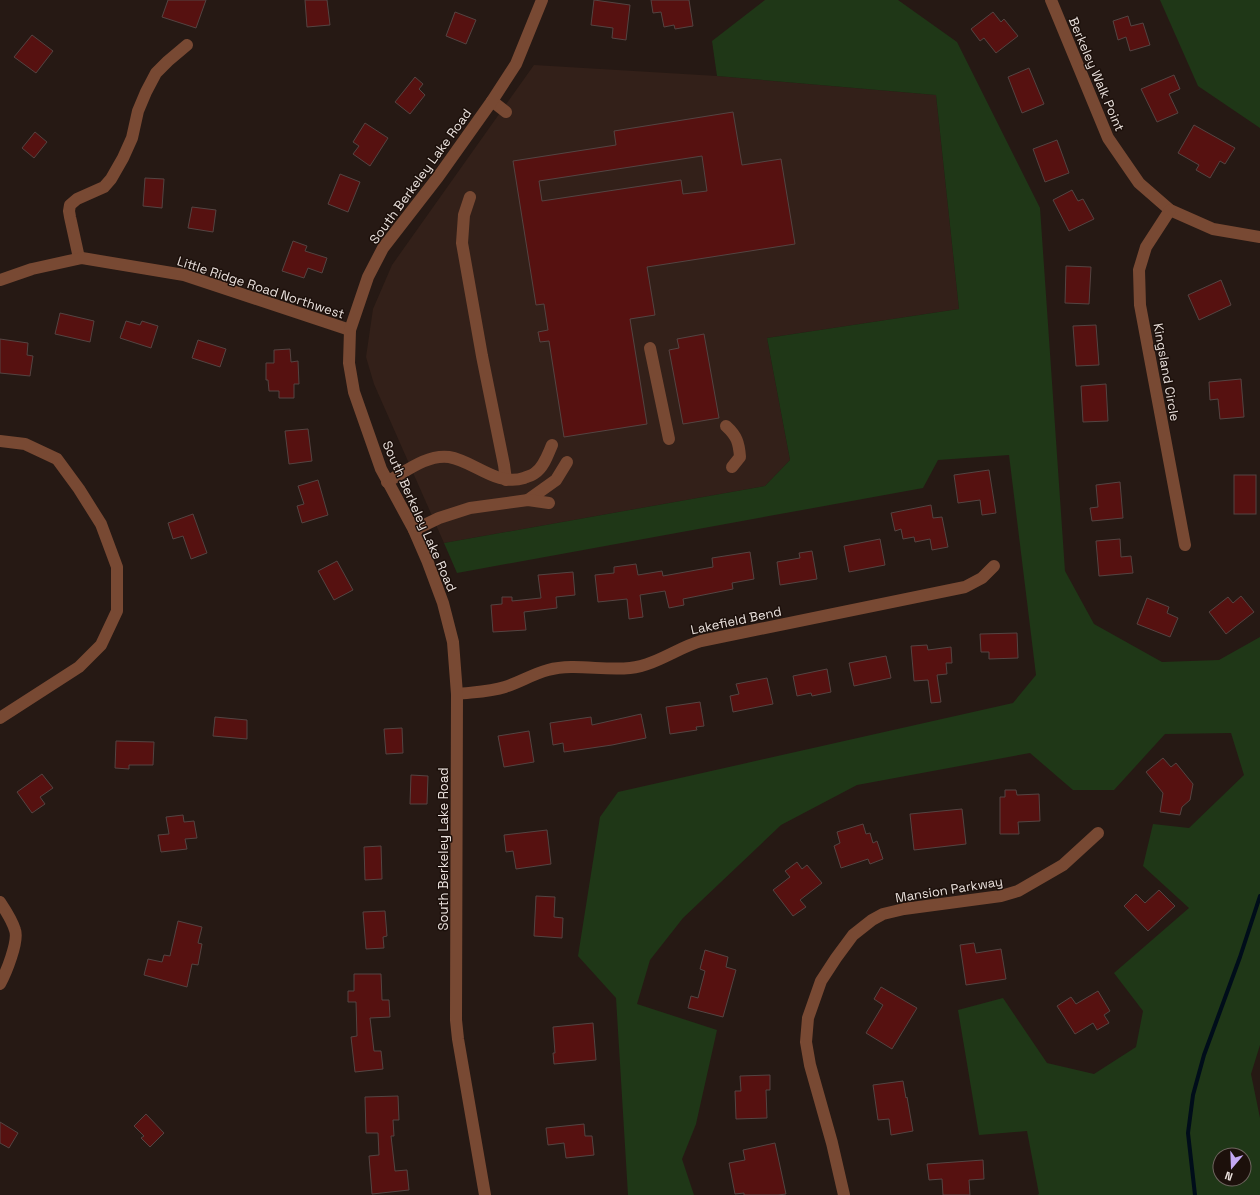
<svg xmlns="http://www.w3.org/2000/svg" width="1260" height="1195" viewBox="0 0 1260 1195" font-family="'Space Grotesk',sans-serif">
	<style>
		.built { fill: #332019 }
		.green { fill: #1f3717; fill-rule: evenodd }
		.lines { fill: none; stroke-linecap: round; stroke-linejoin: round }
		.stream { stroke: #000d1a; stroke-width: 4 }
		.building { fill: #561110; stroke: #544442; fill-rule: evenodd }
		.minor { stroke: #784933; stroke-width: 12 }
		.labels { text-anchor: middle; stroke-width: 3; stroke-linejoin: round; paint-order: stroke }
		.street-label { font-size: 13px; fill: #eae1dd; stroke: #1c100b }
	</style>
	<rect width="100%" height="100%" fill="#261914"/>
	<path class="built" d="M534 65 717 76 936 95 959 309 767 338 790 460 765 486 444 543 374 384 366 357 373 309 392 265Z"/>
	<g class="green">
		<path d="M765 0H898L957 42 1040 208 1065 571 1094 624 1162 662 1219 660 1260 637V1045L1251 1074 1260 1118V1195H1037L1039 1194 1027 1131 979 1135 958 1010 1003 998 1047 1063 1094 1074 1136 1047 1143 1011 1114 973 1189 908 1143 866 1153 824 1189 828 1244 775 1231 733 1165 734 1114 790H1073L1030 753 857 785 781 825 683 918 650 960 637 1004 717 1030 696 1124 682 1159 694 1195H628L616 998 578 956 600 817 618 792 1013 703 1036 675 1009 455 938 460 923 488 457 573 444 543 765 486 790 460 767 338 959 309 936 95 717 76 712 41ZM1220 1155H1244V1179H1220Z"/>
		<path d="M1160 0H1260V128L1198 86Z"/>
	</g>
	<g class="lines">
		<path class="stream" d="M1195 1195 1188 1133 1193 1095 1204 1055 1240 957 1260 896"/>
	</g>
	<g class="building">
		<path d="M168 0H206L196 28 162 17Z"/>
		<path d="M305 0H327L330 25 307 27Z"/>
		<path d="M594 0 630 5 626 40 612 38 613 28 591 25Z"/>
		<path d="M651 0H689L693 26 675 29 674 25 664 27 661 12 653 13Z"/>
		<path d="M455 12 476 20 466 44 446 36Z"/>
		<path d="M993 12 1001 22 1004 19 1018 36 996 53 984 38 980 41 971 29Z"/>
		<path d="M1128 16 1131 26 1143 23 1150 45 1130 51 1126 37 1118 40 1113 21Z"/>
		<path d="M32 35 53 51 36 73 14 57Z"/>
		<path d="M1029 68 1044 104 1022 113 1008 77Z"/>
		<path d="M1174 75 1180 89 1169 94 1178 113 1157 122 1141 89Z"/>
		<path d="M415 77 423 84 419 89 425 95 410 114 395 102Z"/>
		<path d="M733 112 742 165 781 159 795 244 647 267 655 315 630 319 647 424 564 437 549 341 540 342 538 332 548 330 544 304 536 305 513 161 616 145 614 131ZM702 156 707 191 683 194 681 180 542 201 539 181Z"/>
		<path d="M365 123 388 138 370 166 353 154 359 146 353 142Z"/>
		<path d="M1194 125 1235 148 1225 164 1220 161 1210 178 1196 170 1199 165 1178 153Z"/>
		<path d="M35 132 47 142 34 158 22 148Z"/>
		<path d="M1057 140 1069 173 1045 182 1033 149Z"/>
		<path d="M340 174 360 182 348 212 328 204Z"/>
		<path d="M145 178 164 179 162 208 143 206Z"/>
		<path d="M1072 190 1078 201 1083 199 1094 219 1069 231 1053 200Z"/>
		<path d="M192 207 216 210 213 232 188 228Z"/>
		<path d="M293 241 307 246 305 251 327 258 322 273 308 268 304 278 282 271Z"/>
		<path d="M1066 266 1091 267 1089 304 1065 303Z"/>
		<path d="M1221 280 1231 305 1199 320 1188 295Z"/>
		<path d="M60 313 94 321 90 342 55 334Z"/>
		<path d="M126 321 140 325 142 321 158 326 151 348 120 338Z"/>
		<path d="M1096 325 1099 365 1076 366 1073 326Z"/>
		<path d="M704 334 719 418 683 424 669 350 679 348 677 339Z"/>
		<path d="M0 339 28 343 27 355 33 356 30 376 0 373Z"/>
		<path d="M198 340 226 349 220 367 192 358Z"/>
		<path d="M290 349 291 362 298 361 299 384H294V398H279V391H269L268 380H266V363H274V350Z"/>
		<path d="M1241 379 1244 417 1220 419 1218 399 1210 400 1209 382Z"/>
		<path d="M1106 384 1108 421 1083 422 1081 386Z"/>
		<path d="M308 429 312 461 289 464 285 431Z"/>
		<path d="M989 470 996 513 982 515 980 500 958 503 954 475Z"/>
		<rect x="1234" y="475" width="22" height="39"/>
		<path d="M318 480 328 515 302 523 297 506 304 504 298 486Z"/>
		<path d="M1120 482 1123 518 1092 521 1090 508 1098 507 1096 485Z"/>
		<path d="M931 505 933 518 942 517 948 547 932 550 930 539 915 542 914 537 903 539 901 529 895 531 891 513Z"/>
		<path d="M193 514 207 553 191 559 183 536 173 539 168 523Z"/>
		<path d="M880 539 885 565 849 572 844 546Z"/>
		<path d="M1120 539 1121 557 1131 556 1133 573 1099 576 1096 541Z"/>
		<path d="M812 551 817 579 780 585 777 562 800 558 799 553Z"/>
		<path d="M750 552 754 579 732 583 733 589 683 599 684 605 669 608 665 591 640 595 643 617 629 619 627 599 598 602 595 575 614 573V567L636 564 638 575 662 571 663 576 713 567 712 558Z"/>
		<path d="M337 561 353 590 334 600 318 571Z"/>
		<path d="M573 572 575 595 556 597 557 608 524 612 526 630 493 632 491 605 502 604V597H512V601L541 598 538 575Z"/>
		<path d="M1241 596 1254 612 1226 634 1209 612 1228 597 1233 603Z"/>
		<path d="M1147 598 1169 607 1167 613 1178 618 1170 637 1137 624Z"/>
		<path d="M1017 633 1018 658 989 659V652H981L980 634Z"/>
		<path d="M927 645 928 650 951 647 952 663H946L947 674 937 675 941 702 931 703 928 680 914 681 911 646Z"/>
		<path d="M886 656 891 678 854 686 849 663Z"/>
		<path d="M827 669 831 692 812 696 811 693 797 696 793 676Z"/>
		<path d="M767 678 773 704 733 712 730 696 739 694 736 684Z"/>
		<path d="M700 702 704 726 696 727 697 730 670 734 666 707Z"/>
		<path d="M641 714 646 738 612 745 564 752 563 743 553 745 550 723 591 717 592 725Z"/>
		<path d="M215 717 247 720V739L213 736Z"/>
		<path d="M402 728 403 753 386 754 384 729Z"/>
		<path d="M529 731 534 762 504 767 498 736Z"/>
		<path d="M116 741 154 742 153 765H129V769L115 768Z"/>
		<path d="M1163 758 1171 767 1176 763 1193 784 1190 800 1182 807 1180 815 1160 812 1163 793 1146 772Z"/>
		<path d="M42 774 53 788 40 797 45 804 32 813 17 792Z"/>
		<path d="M411 775 428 776 427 804H410Z"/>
		<path d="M1005 790H1016L1017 795 1039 794 1040 821 1018 822 1019 834H1000V797H1005Z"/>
		<path d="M962 809 966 844 914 850 910 814Z"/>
		<path d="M183 815 184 822 194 821 197 838 185 839 187 849 161 852 158 835 169 834 166 817Z"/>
		<path d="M863 824 866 834 870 833 873 843 877 841 883 859 870 864 868 859 841 868 834 846 840 843 837 832Z"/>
		<path d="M547 830 551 864 516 869 513 851 506 852 504 835Z"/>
		<path d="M381 846 382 879 365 880 364 847Z"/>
		<path d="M797 862 802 869 807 865 822 883 800 900 806 907 793 916 773 890 790 877 785 871Z"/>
		<path d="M1159 890 1175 906 1148 931 1124 906 1136 894 1145 903Z"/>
		<path d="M536 896 555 897 554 917 563 918 562 938 534 936Z"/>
		<path d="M385 911 387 936 383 937 384 948 366 949 363 912Z"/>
		<path d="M178 921 202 927 198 943 202 944 198 965 192 964 187 987 144 975 148 959 162 962 164 955 170 956Z"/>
		<path d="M974 943 976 953 1001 949 1006 979 966 985 960 945Z"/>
		<path d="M705 950 728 957 726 967 736 970 723 1017 688 1008 691 996 698 998 705 971 700 969Z"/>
		<path d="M354 974H381L382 1000H389L390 1017 370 1018 374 1051H381L383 1069 355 1072 351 1037 357 1036 356 1002H348V991H354Z"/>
		<path d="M881 987 917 1008 892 1049 866 1033 883 1005 874 999Z"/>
		<path d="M1098 991 1110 1011 1104 1015 1109 1023 1097 1030 1093 1023 1075 1034 1057 1006 1071 997 1076 1004Z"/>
		<path d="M593 1023 596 1060 554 1064 553 1053H555L553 1027Z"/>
		<path d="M770 1075V1090H766L767 1118 736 1119 735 1091H741L740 1076Z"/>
		<path d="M903 1081 906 1098 907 1097 913 1131 891 1135 889 1119 878 1120 873 1085Z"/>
		<path d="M398 1096 399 1120H393L394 1136H391L395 1171 407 1170 409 1190 372 1194 369 1156 379 1155 378 1133H366L365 1097Z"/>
		<path d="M146 1114 164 1133 150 1147 141 1138 144 1136 134 1126Z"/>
		<path d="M0 1122 18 1133 9 1148 0 1143Z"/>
		<path d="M584 1124 585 1136H592L594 1155 566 1158 564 1143 548 1145 546 1128Z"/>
		<path d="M775 1143 786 1194 778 1195H744V1193L735 1194 729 1163 745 1160 743 1150Z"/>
		<path d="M983 1160 984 1179 969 1180 970 1195H943L942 1179 929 1180 927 1164Z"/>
	</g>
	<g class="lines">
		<g class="minor">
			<path d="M1051 0 1108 138 1139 183 1170 210 1213 229 1260 237"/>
			<path d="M492 101 506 112"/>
			<path d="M470 197 464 215 462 243 482 356 504 465 506 480"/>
			<path d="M1170 210 1146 247 1139 270 1140 305 1185 545"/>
			<path d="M79 258 70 217 69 211 70 205 77 199 104 187 111 179 123 158 132 138 138 111 146 92 156 73 168 61 187 45"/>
			<path d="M0 280 32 269 82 258 184 275 350 330"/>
			<path d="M650 348 669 439"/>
			<path d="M726 426C737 436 739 443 740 457L732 467"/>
			<path d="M0 441 25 444 57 459 79 489 101 524 117 567V611L101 645 79 667 0 718"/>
			<path d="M387 482C405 472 427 454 449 457 474 461 497 487 524 478 527 476 532 476 535 473 544 467 548 454 552 445"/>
			<path d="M528 500 556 480 567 462"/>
			<path d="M414 530 439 518 470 508 528 500 549 503"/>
			<path d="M457 694C473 692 490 692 505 687 520 682 533 674 548 670 574 663 603 671 630 668 656 665 677 648 701 641L965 587 982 578 994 566"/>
			<path d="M0 902C6 911 12 920 15 930 19 941 6 973 0 984"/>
			<path d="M485 1195 458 1039 456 1020 457 694 453 642 443 603 427 560 414 530 381 469 354 392 349 363 350 330 368 277 383 248 438 177 492 101 516 64 542 0"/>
			<path d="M844 1195 832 1143 810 1065 806 1042 808 1018 821 981 836 958 853 935 872 920 883 914 904 909 1001 896 1018 891 1063 865 1098 833"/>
		</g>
	</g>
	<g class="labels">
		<g class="street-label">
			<text transform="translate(1097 74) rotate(67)" y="5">Berkeley Walk Point</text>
			<text transform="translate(420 176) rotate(-54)" y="5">South Berkeley Lake Road</text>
			<text transform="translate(261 287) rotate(18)" y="5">Little Ridge Road Northwest</text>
			<text transform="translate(1167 372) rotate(80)" y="5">Kingsland Circle</text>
			<text transform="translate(420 516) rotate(66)" y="5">South Berkeley Lake Road</text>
			<text transform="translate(736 620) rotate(-12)" y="5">Lakefield Bend</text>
			<text transform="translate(443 849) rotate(-90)" y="5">South Berkeley Lake Road</text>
			<text transform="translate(949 889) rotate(-9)" y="5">Mansion Parkway</text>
		</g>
	</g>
	<g transform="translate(1232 1167) rotate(199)"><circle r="19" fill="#1c100b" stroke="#6e645f"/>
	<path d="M0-3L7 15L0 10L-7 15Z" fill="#c3a7f2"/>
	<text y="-6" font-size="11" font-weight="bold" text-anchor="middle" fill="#eae1dd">N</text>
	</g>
</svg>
